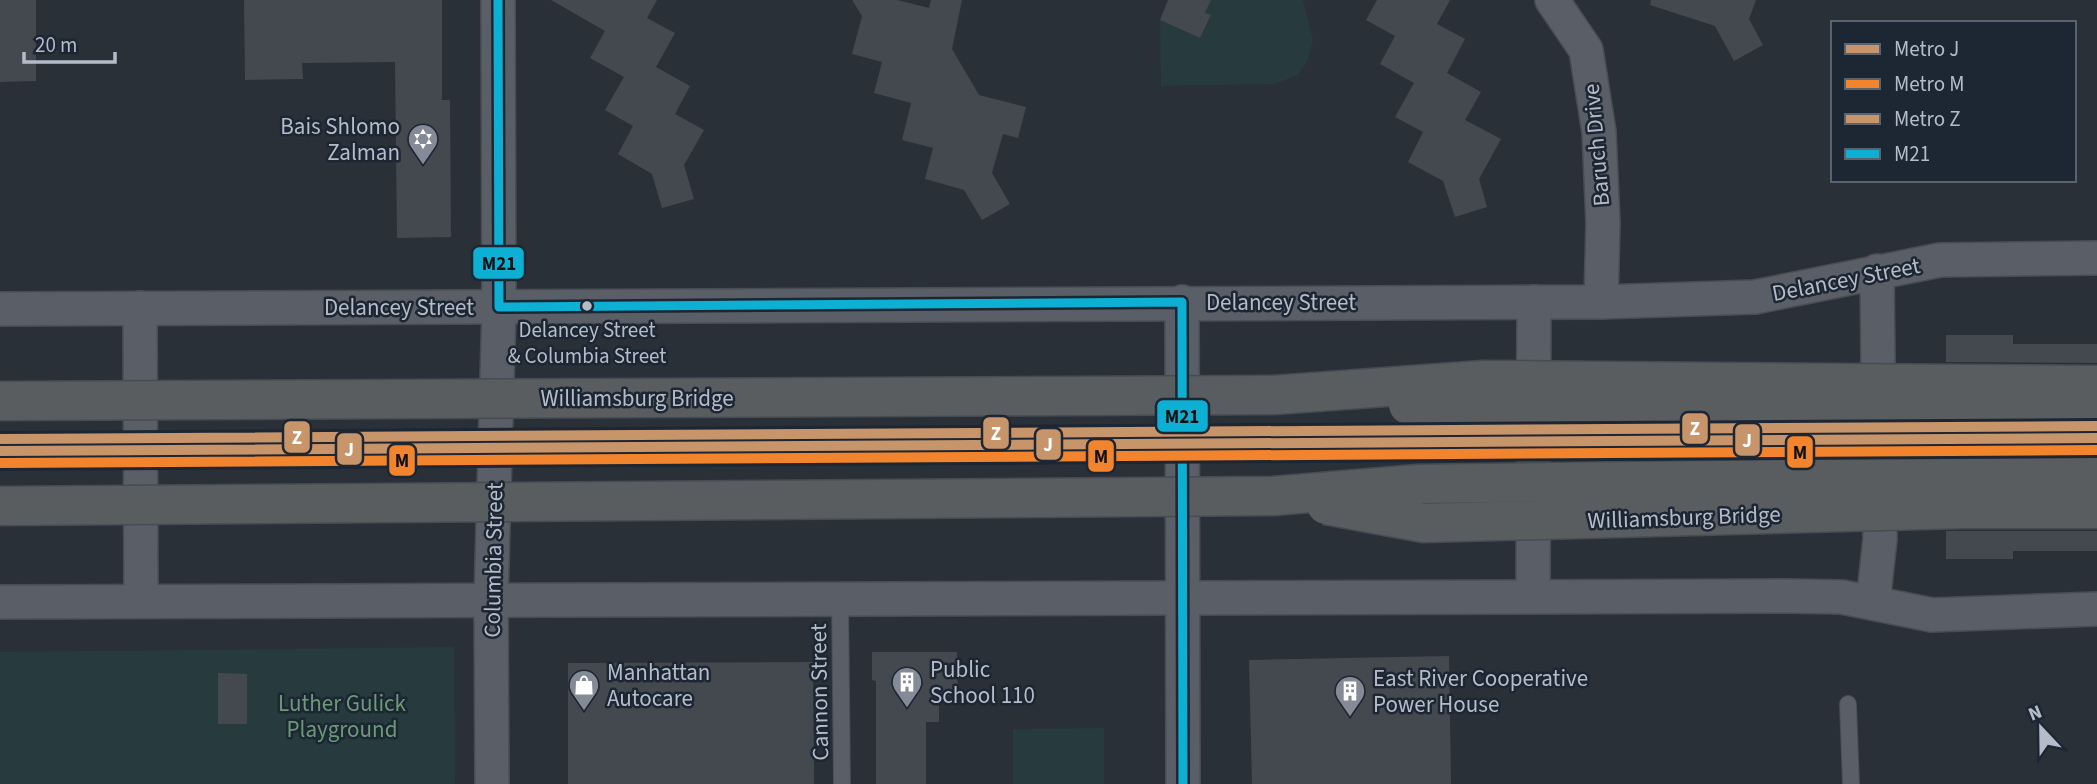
<svg xmlns="http://www.w3.org/2000/svg" width="2097" height="784" viewBox="0 0 2097 784" font-family="'Source Sans 3',sans-serif">
	<style>
		.green { fill: #273a3e }
		.building { fill: #444950 }
		.lines { fill: none; stroke-linecap: round; stroke-linejoin: round }
		.service-casing { stroke: #484c53; stroke-width: 18 }
		.minor-casing { stroke: #484c53; stroke-width: 36 }
		.service { stroke: #5a5e66; stroke-width: 16 }
		.minor { stroke: #5a5e66; stroke-width: 33 }
		.motorway-bridge-casing { stroke: #474c53; stroke-width: 41; stroke-linecap: butt }
		.motorway-bridge { stroke: #5a5d60; stroke-width: 38 }
		.bus-1-casing { stroke: #1d2633; stroke-width: 14 }
		.bus-1 { stroke: #0dafd3; stroke-width: 9 }
		.metro-1-casing { stroke: #1d2633; stroke-width: 16 }
		.metro-2-casing { stroke: #1d2633; stroke-width: 16 }
		.metro-3-casing { stroke: #1d2633; stroke-width: 16 }
		.metro-1 { stroke: #c8946a; stroke-width: 10 }
		.metro-2 { stroke: #f2842d; stroke-width: 10 }
		.metro-3 { stroke: #c8946a; stroke-width: 10 }
		.bus-dot { fill: #b4bcc9; stroke: #1d2633; stroke-width: 2.5 }
		.labels { text-anchor: middle; stroke-width: 5; stroke-linejoin: round; paint-order: stroke }
		.bus-label { font-size: 21px; fill: #b4bcc9; stroke: #1d2633 }
		.poi-label { font-size: 23px; fill: #b4bcc9; stroke: #1d2633; text-anchor: start }
		.street-label { font-size: 23px; fill: #b4bcc9; stroke: #1d2633 }
		.park-label { font-size: 23px; fill: #6b9a76; stroke: #1d2633 }
		.line-badge { stroke: #1d2633; stroke-width: 2.5 }
		.badge-label { font-size: 19px; text-anchor: middle; font-weight: bold; fill: #fff }
		.pale-badge-label { font-size: 19px; text-anchor: middle; font-weight: bold; fill: #111 }
	</style>
	<rect width="100%" height="100%" fill="#2a3038"/>
	<g class="green">
		<path d="M1211 0H1303L1313 40 1308 60 1298 75 1275 84 1161 86 1160 20 1200 38 1211 16 1205 13Z"/>
		<path d="M454 647 455 784H0V652Z"/>
		<path d="M1104 728V784H1013V729Z"/>
	</g>
	<g class="building">
		<path d="M0 0H36V81L0 82Z"/>
		<path d="M244 0H442V100H450L451 237 397 238 395 62 302 63 303 79 245 80Z"/>
		<path d="M551 0H657L647 18 675 33 656 67 690 86 675 114 704 130 684 165 694 199 662 208 652 174 618 154 633 126 605 110 624 77 590 58 605 31Z"/>
		<path d="M852 0H897L929 8 931 0H962L952 49 979 95 1026 107 1018 138 1003 134 992 173 1010 204 982 220 964 190 925 179 933 148 902 140 911 103 874 93 882 62 852 54 862 16Z"/>
		<path d="M1168 0H1211L1205 13 1211 15 1200 38 1160 20Z"/>
		<path d="M1377 0H1450L1437 24 1465 39 1447 73 1481 92 1465 120 1501 139 1479 179 1487 207 1455 217 1443 181 1408 162 1423 132 1395 117 1414 83 1380 64 1395 36 1366 20Z"/>
		<path d="M1651 0H1756L1749 19 1763 45 1734 61 1715 26 1650 5Z"/>
		<path d="M1946 335H2013V344H2097V363L1946 362Z"/>
		<path d="M1946 434 2097 435V453L1946 455Z"/>
		<path d="M1946 531H2097V551H2013V559H1946Z"/>
		<path d="M872 652H957L958 696H939V722H926V784H876V681L872 680Z"/>
		<path d="M1449 656 1451 784H1252L1249 660Z"/>
		<path d="M813 662 814 784H568V663Z"/>
		<path d="M218 673 247 674V724H218Z"/>
	</g>
	<g class="lines">
		<g class="service-casing">
			<g id="service">
				<path d="M840 599 842 784"/>
				<path d="M1848 704 1851 784"/>
			</g>
		</g>
		<g class="minor-casing">
			<g id="minor">
				<path d="M1552 0 1586 50 1599 132 1603 223 1601 302"/>
				<path d="M1182 302 1183 784"/>
				<path d="M140 308 141 601"/>
				<path d="M0 309 1601 302 1755 297 1940 260 2097 258"/>
				<path d="M1533 596 1534 302"/>
				<path d="M0 602 1789 596 1842 597 1932 615 2097 609"/>
				<path d="M1873 603 1880 539 1877 271"/>
				<path d="M492 784 491 600 499 307 498 0"/>
			</g>
		</g>
		<use href="#service" class="service"/>
		<use href="#minor" class="minor"/>
		<g class="motorway-bridge-casing">
			<g id="motorway-bridge">
				<path d="M0 401 1274 395 1483 380 2097 385"/>
				<path d="M1408 405 1493 411 2097 413"/>
				<path d="M1326 505 1424 523 1961 509H2097"/>
				<path d="M0 506 1273 496 1418 484 2097 475"/>
			</g>
		</g>
		<use href="#motorway-bridge" class="motorway-bridge"/>
		<g class="bus-1-casing">
			<path id="bus-1" d="M498 0 499 307 1182 302 1183 784"/>
		</g>
		<use href="#bus-1" class="bus-1"/>
		<g class="metro-1-casing">
			<path id="metro-1" d="M0 451 2097 438"/>
		</g>
		<g class="metro-2-casing">
			<path id="metro-2" d="M0 463 2097 450"/>
		</g>
		<g class="metro-3-casing">
			<path id="metro-3" d="M0 439 2097 426"/>
		</g>
		<use href="#metro-1" class="metro-1"/>
		<use href="#metro-2" class="metro-2"/>
		<use href="#metro-3" class="metro-3"/>
	</g>
	<defs>
		<g id="synagogue-pin" transform="scale(1.575)"><path d="M0 17L-7.5 6A9.5 9.5 0 1 1 7.5 6Z" fill="#848b96" stroke="#1d2633"/><path d="M0-6.5L5.6 3.2H-5.6ZM0 6.5L5.6-3.2H-5.6Z" fill="#fff"/></g>
		<g id="building-pin" transform="scale(1.575)"><path d="M0 17L-7.5 6A9.5 9.5 0 1 1 7.5 6Z" fill="#848b96" stroke="#1d2633"/><path d="M-4-6H4V6H1V3H-1V6H-4ZM-2.5-4.3h1.7v1.8h-1.7ZM.8-4.3h1.7v1.8H.8ZM-2.5-1h1.7V.8h-1.7ZM.8-1h1.7V.8H.8Z" fill="#fff"/></g>
		<g id="shop-pin" transform="scale(1.575)"><path d="M0 17L-7.5 6A9.5 9.5 0 1 1 7.5 6Z" fill="#848b96" stroke="#1d2633"/><path d="M-5-2.5h2.3a2.7 3.5 0 0 1 5.4 0H5L5.5 6h-11ZM-1.5-2.5h3a1.5 2.3 0 0 0-3 0Z" fill="#fff"/></g>
	</defs>
	<g fill-rule="evenodd">
		<use href="#synagogue-pin" x="423" y="139"/>
		<use href="#building-pin" x="907" y="682"/>
		<use href="#shop-pin" x="584" y="685"/>
		<use href="#building-pin" x="1350" y="691"/>
	</g>
	<circle class="bus-dot" cx="587" cy="306" r="6"/>
	<g class="labels">
		<g class="bus-label">
			<text x="587" y="337">Delancey Street<tspan x="587" dy="26">&amp; Columbia Street</tspan></text>
		</g>
		<g class="poi-label">
			<text x="400" y="134" text-anchor="end">Bais Shlomo<tspan x="400" dy="26">Zalman</tspan></text>
			<text x="930" y="677">Public<tspan x="930" dy="26">School 110</tspan></text>
			<text x="607" y="680">Manhattan<tspan x="607" dy="26">Autocare</tspan></text>
			<text x="1373" y="686">East River Cooperative<tspan x="1373" dy="26">Power House</tspan></text>
		</g>
		<g class="street-label">
			<text transform="translate(1596 145) rotate(-95)" y="8">Baruch Drive</text>
			<text transform="translate(1846 279) rotate(-11)" y="8">Delancey Street</text>
			<text x="1281" y="310">Delancey Street</text>
			<text x="399" y="315">Delancey Street</text>
			<text x="637" y="406">Williamsburg Bridge</text>
			<text transform="translate(1684 517) rotate(-2)" y="8">Williamsburg Bridge</text>
			<text transform="translate(493 560) rotate(-89)" y="8">Columbia Street</text>
			<text transform="translate(819 692) rotate(-91)" y="8">Cannon Street</text>
		</g>
		<g class="park-label">
			<text x="342" y="711">Luther Gulick<tspan x="342" dy="26">Playground</tspan></text>
		</g>
	</g>
	<g class="line-badge">
		<rect x="472" y="246" width="53" height="34" rx="7" fill="#0dafd3"/>
		<rect x="1156" y="399" width="53" height="34" rx="7" fill="#0dafd3"/>
		<rect x="1681" y="412" width="28" height="33" rx="7" fill="#c8946a"/>
		<rect x="982" y="416" width="28" height="34" rx="7" fill="#c8946a"/>
		<rect x="283" y="420" width="28" height="34" rx="7" fill="#c8946a"/>
		<rect x="1734" y="423" width="27" height="34" rx="7" fill="#c8946a"/>
		<rect x="1035" y="428" width="27" height="33" rx="7" fill="#c8946a"/>
		<rect x="336" y="432" width="27" height="34" rx="7" fill="#c8946a"/>
		<rect x="1786" y="435" width="28" height="34" rx="7" fill="#f2842d"/>
		<rect x="1087" y="439" width="28" height="34" rx="7" fill="#f2842d"/>
		<rect x="388" y="444" width="28" height="33" rx="7" fill="#f2842d"/>
	</g>
	<g class="badge-label">
		<text x="1695" y="435">Z</text>
		<text x="996" y="440">Z</text>
		<text x="297" y="444">Z</text>
		<text x="1747" y="447">J</text>
		<text x="1048" y="451">J</text>
		<text x="349" y="456">J</text>
	</g>
	<g class="pale-badge-label">
		<text x="499" y="270">M21</text>
		<text x="1182" y="423">M21</text>
		<text x="1800" y="459">M</text>
		<text x="1101" y="463">M</text>
		<text x="402" y="467">M</text>
	</g>
	<rect x="1831" y="21" width="245" height="161" fill="#1d2633" stroke="#59626f" stroke-width="2"/>
	<rect x="1845" y="44" width="35" height="10" fill="#c8946a" stroke="#59626f" stroke-width="2"/>
	<text x="1894" y="56" font-size="21" fill="#b4bcc9">Metro J</text>
	<rect x="1845" y="79" width="35" height="10" fill="#f2842d" stroke="#59626f" stroke-width="2"/>
	<text x="1894" y="91" font-size="21" fill="#b4bcc9">Metro M</text>
	<rect x="1845" y="114" width="35" height="10" fill="#c8946a" stroke="#59626f" stroke-width="2"/>
	<text x="1894" y="126" font-size="21" fill="#b4bcc9">Metro Z</text>
	<rect x="1845" y="149" width="35" height="10" fill="#0dafd3" stroke="#59626f" stroke-width="2"/>
	<text x="1894" y="161" font-size="21" fill="#b4bcc9">M21</text>
	<g transform="translate(2041 728) rotate(338)" stroke="#1d2633" stroke-width="5" paint-order="stroke">
	<path d="M0-5L12 26L0 18L-12 26Z" fill="#b4bcc9"/>
	<text y="-10" font-size="19" font-weight="bold" text-anchor="middle" fill="#b4bcc9">N</text>
	</g>
	<path d="M24 52v10h91v-10" fill="none" stroke="#b4bcc9" stroke-width="3.5"/>
	<text x="35" y="52" font-size="21" fill="#b4bcc9" stroke="#1d2633" stroke-width="5" paint-order="stroke">20 m</text>
</svg>
